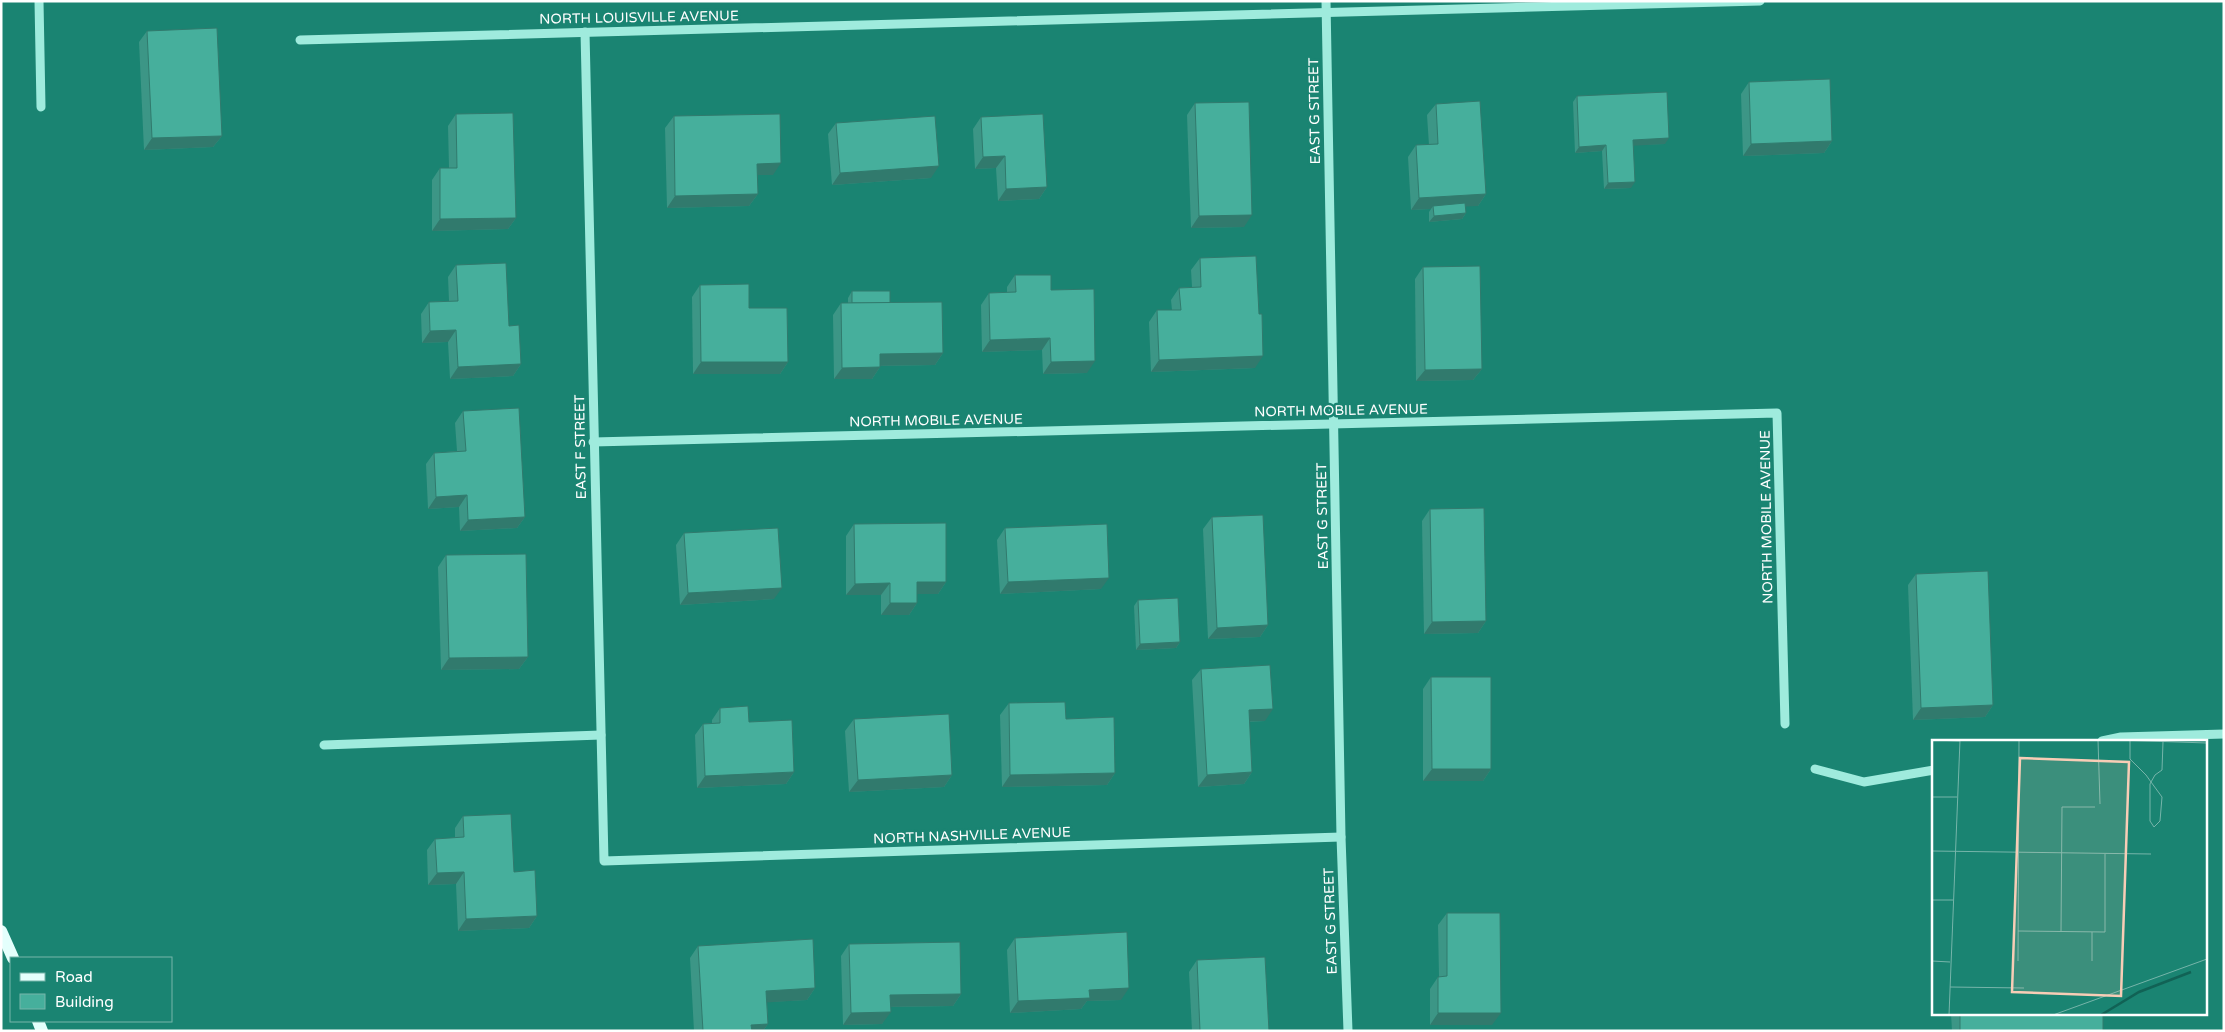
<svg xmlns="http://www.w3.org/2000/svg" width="2225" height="1032" viewBox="0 0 2225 1032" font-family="'Varela Round',sans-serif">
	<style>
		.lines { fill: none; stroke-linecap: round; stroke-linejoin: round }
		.minor { stroke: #9febdd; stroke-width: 9 }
		.major { stroke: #e4fffc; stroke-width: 12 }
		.wall { fill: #3c9686 }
		.shaded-wall { fill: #317a6d }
		.building { fill: #46af9c; stroke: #317a6d }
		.labels { text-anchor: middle; stroke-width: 5; stroke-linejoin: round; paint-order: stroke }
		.street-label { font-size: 14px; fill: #fff; stroke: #1a8472 }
		.inset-river { fill: none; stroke: #116255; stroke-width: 2.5 }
		.inset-road { fill: none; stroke: #76b5aa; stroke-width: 1 }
		.view { fill: #f8cdb6; fill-opacity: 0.15; stroke: #f8cdb6; stroke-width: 2.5 }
		.inset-edge { fill: none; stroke: #fff; stroke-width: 2.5 }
	</style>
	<rect width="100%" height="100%" fill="#1a8472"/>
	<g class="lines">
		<g class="minor">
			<path d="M39 1 41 107"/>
			<path d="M1326 1 1341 837 1348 1031"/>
			<path d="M585 32 604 861 1341 837"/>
			<path d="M300 40 1760 1"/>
			<path d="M593 442 1777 413 1785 724"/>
			<path d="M2102 741 2121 737 2224 734"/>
			<path d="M324 745 601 735"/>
			<path d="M1815 769 1864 782 1934 770"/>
		</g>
		<g class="major">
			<path d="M1 931 13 958"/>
			<path d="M38 1021 42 1031"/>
		</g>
	</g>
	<g class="wall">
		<path d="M147 31 222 136 213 147 144 150 139 42Z"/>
		<path d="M1749 82 1832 141 1824 153 1743 156 1741 94Z"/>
		<path d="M1577 96 1665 144 1633 145 1631 188 1604 189 1602 151 1575 153 1573 102Z"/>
		<path d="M1195 103 1244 227 1191 228 1187 115Z"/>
		<path d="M1436 104 1486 194 1478 206H1465L1466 213 1462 219 1429 222V212L1431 209 1411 210 1408 157 1416 145H1429L1427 115Z"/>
		<path d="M456 114 516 218 508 229 432 231V180L440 168H449L448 126Z"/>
		<path d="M674 116 773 175H757L758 194 749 206 667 208 665 128Z"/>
		<path d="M981 117 1047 187 1039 199 998 201 996 168 975 169 973 129Z"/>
		<path d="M836 123 931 178 832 185 828 134Z"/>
		<path d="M1200 258 1255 368 1151 372 1149 322 1157 310H1172L1171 300 1179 288 1192 287 1191 270Z"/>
		<path d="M456 265 509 326 521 364 513 376 450 379 448 342 422 343 421 314 429 302 449 301 448 277Z"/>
		<path d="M1423 267 1482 369 1473 380 1416 381 1415 279Z"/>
		<path d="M1015 275 1051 290 1087 373 1043 374 1042 350 982 352 981 305 989 293 1007 292V287Z"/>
		<path d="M700 285 749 308 788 362 780 374H693L692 297Z"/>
		<path d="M852 291 890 303 943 353 935 365 880 366V367L872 379H834L833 315 841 303H848V298Z"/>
		<path d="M463 411 525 517 517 528 460 531 459 507 428 509 426 464 434 453 457 451 455 423Z"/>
		<path d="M1430 509 1486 621 1478 633 1424 634 1422 521Z"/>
		<path d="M1212 517 1268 625 1260 637 1208 639 1203 529Z"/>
		<path d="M854 524 946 582 938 594H917V603L909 615H881V595H846V536Z"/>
		<path d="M1005 528 1101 589 1000 594 997 540Z"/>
		<path d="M684 533 774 599 680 605 676 545Z"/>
		<path d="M446 555 528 657 519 669 441 670 438 567Z"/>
		<path d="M1916 574 1993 705 1985 717 1913 720 1908 585Z"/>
		<path d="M1138 600 1180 642 1176 648 1136 650 1134 606Z"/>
		<path d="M1201 669 1265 721 1249 722 1252 772 1244 784 1198 787 1192 680Z"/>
		<path d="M1431 677 1491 769 1483 781H1423V689Z"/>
		<path d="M1009 703 1066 719 1115 773 1107 785 1002 787 1000 715Z"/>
		<path d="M720 708 749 722 794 772 786 784 697 788 695 735 703 724 712 723V720Z"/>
		<path d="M854 719 952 775 944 787 849 792 845 731Z"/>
		<path d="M463 816 514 872 537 916 529 928 458 931 456 884 428 885 427 850 435 839 455 838V828Z"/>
		<path d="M1447 913 1492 1025H1430V989L1438 977H1439L1438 925Z"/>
		<path d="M1015 938 1121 1000 1087 1001 1081 1009 1010 1013 1007 950Z"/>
		<path d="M849 944 961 994 953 1006 890 1007 882 1024 843 1025 841 956Z"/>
		<path d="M698 946 815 988 807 1000 767 1002 768 1024 763 1031H694L690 958Z"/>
		<path d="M1197 960 1269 1031H1192L1189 972Z"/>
		<path d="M1951 1013H2103V1031H1952Z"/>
	</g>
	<g class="shaded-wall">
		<path d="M222 136 213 147 144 150 152 138Z"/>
		<path d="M1669 138 1665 144 1629 146 1633 140Z"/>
		<path d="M1832 141 1824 153 1743 156 1751 144Z"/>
		<path d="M1606 145 1602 151 1575 153 1579 147Z"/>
		<path d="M1005 156 996 168 975 169 983 157Z"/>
		<path d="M781 163 773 175H749L757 164Z"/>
		<path d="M939 166 931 178 832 185 840 173Z"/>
		<path d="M1635 182 1631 188 1604 189 1608 183Z"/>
		<path d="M1047 187 1039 199 998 201 1006 189Z"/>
		<path d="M758 194 749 206 667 208 675 196Z"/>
		<path d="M1486 194 1478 206 1433 208V206L1431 209 1411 210 1419 198Z"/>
		<path d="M1466 213 1462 219 1429 222 1434 216Z"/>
		<path d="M1252 215 1244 227 1191 228 1199 216Z"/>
		<path d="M516 218 508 229 432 231 440 219Z"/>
		<path d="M456 330 448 342 422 343 430 331Z"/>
		<path d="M1050 338 1042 350 982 352 990 340Z"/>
		<path d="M943 353 935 365 872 366 880 354Z"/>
		<path d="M1263 356 1255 368 1151 372 1159 360Z"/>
		<path d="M1095 361 1087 373 1043 374 1051 362Z"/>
		<path d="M701 362H788L780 374H693Z"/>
		<path d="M521 364 513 376 450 379 458 367Z"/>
		<path d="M880 367 872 379H834L842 368Z"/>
		<path d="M1482 369 1473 380 1416 381 1425 370Z"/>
		<path d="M467 495 459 507 428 509 436 497Z"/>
		<path d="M525 517 517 528 460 531 468 520Z"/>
		<path d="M1109 578 1101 589 1000 594 1008 582Z"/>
		<path d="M917 582H946L938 594H909Z"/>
		<path d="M890 583 881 595H846L855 584Z"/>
		<path d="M782 588 774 599 680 605 688 593Z"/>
		<path d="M890 603H917L909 615H881Z"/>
		<path d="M1486 621 1478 633 1424 634 1432 622Z"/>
		<path d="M1268 625 1260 637 1208 639 1217 628Z"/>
		<path d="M1180 642 1176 648 1136 650 1140 644Z"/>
		<path d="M528 657 519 669 441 670 449 658Z"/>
		<path d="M1993 705 1985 717 1913 720 1921 708Z"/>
		<path d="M1273 709 1265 721 1240 722 1249 710Z"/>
		<path d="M1432 769H1491L1483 781H1423Z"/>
		<path d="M794 772 786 784 697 788 705 776Z"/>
		<path d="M1252 772 1244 784 1198 787 1207 775Z"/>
		<path d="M1115 773 1107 785 1002 787 1010 775Z"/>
		<path d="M952 775 944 787 849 792 858 780Z"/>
		<path d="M464 872 456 884 428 885 437 873Z"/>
		<path d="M537 916 529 928 458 931 466 919Z"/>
		<path d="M815 988 807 1000 758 1003 766 991Z"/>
		<path d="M1129 988 1121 1000 1087 1001 1081 1009 1010 1013 1018 1001 1089 990Z"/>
		<path d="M961 994 953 1006 882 1007 890 995Z"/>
		<path d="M891 1012 882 1024 843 1025 851 1013Z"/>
		<path d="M1438 1013H1501L1492 1025H1430Z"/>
		<path d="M768 1024 763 1031H747L751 1025Z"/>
	</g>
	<g class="building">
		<path d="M217 28 222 136 152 138 147 31Z"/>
		<path d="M1830 79 1832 141 1751 144 1749 82Z"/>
		<path d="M1667 92 1669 138 1633 140 1635 182 1608 183 1606 145 1579 147 1577 96Z"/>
		<path d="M1480 101 1486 194 1419 198 1416 145 1438 144 1436 104Z"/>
		<path d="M1249 102 1252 215 1199 216 1195 103Z"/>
		<path d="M513 113 516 218 440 219V168H457L456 114Z"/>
		<path d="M780 114 781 163 757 164 758 194 675 196 674 116Z"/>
		<path d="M1043 114 1047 187 1006 189 1005 156 983 157 981 117Z"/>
		<path d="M935 116 939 166 840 173 836 123Z"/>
		<path d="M1465 203 1466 213 1434 216 1433 206Z"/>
		<path d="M1256 256 1259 314H1262L1263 356 1159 360 1157 310H1181L1179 288 1201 287 1200 258Z"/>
		<path d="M506 263 509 326 519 325 521 364 458 367 456 330 430 331 429 302 458 301 456 265Z"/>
		<path d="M1480 266 1482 369 1425 370 1423 267Z"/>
		<path d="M1015 275H1051V290L1094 289 1095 361 1051 362 1050 338 990 340 989 293 1016 292Z"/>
		<path d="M749 284V308H787L788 362H701L700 285Z"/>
		<rect x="852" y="291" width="38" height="12"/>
		<path d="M942 302 943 353 880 354V367L842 368 841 303Z"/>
		<path d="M519 408 525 517 468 520 467 495 436 497 434 453 466 451 463 411Z"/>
		<path d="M1484 508 1486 621 1432 622 1430 509Z"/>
		<path d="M1263 515 1268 625 1217 628 1212 517Z"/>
		<path d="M946 523V582H917V603H890V583L855 584 854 524Z"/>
		<path d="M1107 524 1109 578 1008 582 1005 528Z"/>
		<path d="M778 528 782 588 688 593 684 533Z"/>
		<path d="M526 554 528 657 449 658 446 555Z"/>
		<path d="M1988 571 1993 705 1921 708 1916 574Z"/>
		<path d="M1178 598 1180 642 1140 644 1138 600Z"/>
		<path d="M1270 665 1273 709 1249 710 1252 772 1207 775 1201 669Z"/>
		<path d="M1431 677H1491V769H1432Z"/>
		<path d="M1065 702 1066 719 1114 717 1115 773 1010 775 1009 703Z"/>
		<path d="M748 706 749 722 792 720 794 772 705 776 703 724 720 723V708Z"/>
		<path d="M949 714 952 775 858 780 854 719Z"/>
		<path d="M511 814 514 872 535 870 537 916 466 919 464 872 437 873 435 839 464 837 463 816Z"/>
		<path d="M1447 913H1500L1501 1013H1438V977L1447 976Z"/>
		<path d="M1127 932 1129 988 1089 990 1090 998 1018 1001 1015 938Z"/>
		<path d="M813 939 815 988 766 991 768 1024 751 1025 752 1031H703L698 946Z"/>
		<path d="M960 942 961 994 890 995 891 1012 851 1013 849 944Z"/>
		<path d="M1265 957 1269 1031H1200L1197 960Z"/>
		<rect x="1960" y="1013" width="143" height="18"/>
	</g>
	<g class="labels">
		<g class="street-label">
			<text transform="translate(639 17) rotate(-1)" y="5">NORTH LOUISVILLE AVENUE</text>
			<text transform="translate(1314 111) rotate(-91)" y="5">EAST G STREET</text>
			<text transform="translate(1341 410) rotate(-1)" y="5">NORTH MOBILE AVENUE</text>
			<text transform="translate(936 420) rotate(-1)" y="5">NORTH MOBILE AVENUE</text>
			<text transform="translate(580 447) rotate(-91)" y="5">EAST F STREET</text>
			<text transform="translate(1322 516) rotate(-91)" y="5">EAST G STREET</text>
			<text transform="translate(1766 517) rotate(-91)" y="5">NORTH MOBILE AVENUE</text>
			<text transform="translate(972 835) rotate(-2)" y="5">NORTH NASHVILLE AVENUE</text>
			<text transform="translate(1330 921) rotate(-92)" y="5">EAST G STREET</text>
		</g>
	</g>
	<g transform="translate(1932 740)">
		<rect width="275" height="275" fill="#1a8472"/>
		<path class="inset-river" d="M169 275 207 252 259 232"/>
		<path class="inset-road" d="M0 0 28 1M166 0 168 64M186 0 275 3M198 1V19L214 35 219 42 230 57 228 81 222 87 218 81V44L219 42 223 35 230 30 231 2M0 57H25M0 111 219 114M0 160H21M86 191 173 192V114M129 191 130 67H163M160 192V221M0 221 18 222M86 221 87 0M18 247 92 248M17 275 28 0M121 275 275 219"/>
		<path class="view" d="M88 18 197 22 189 256 80 252Z"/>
		<rect width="275" height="275" class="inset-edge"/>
	</g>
	<rect width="2225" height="1032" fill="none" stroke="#ffffff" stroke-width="5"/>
	<rect x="10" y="957" width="162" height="65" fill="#1a8472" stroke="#76b5aa"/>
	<rect x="20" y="973" width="25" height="8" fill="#e4fffc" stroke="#76b5aa"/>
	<text x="55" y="982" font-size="15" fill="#ffffff">Road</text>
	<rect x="20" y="994" width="25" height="15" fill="#46af9c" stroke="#76b5aa"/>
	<text x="55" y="1007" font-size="15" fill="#ffffff">Building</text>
</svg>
